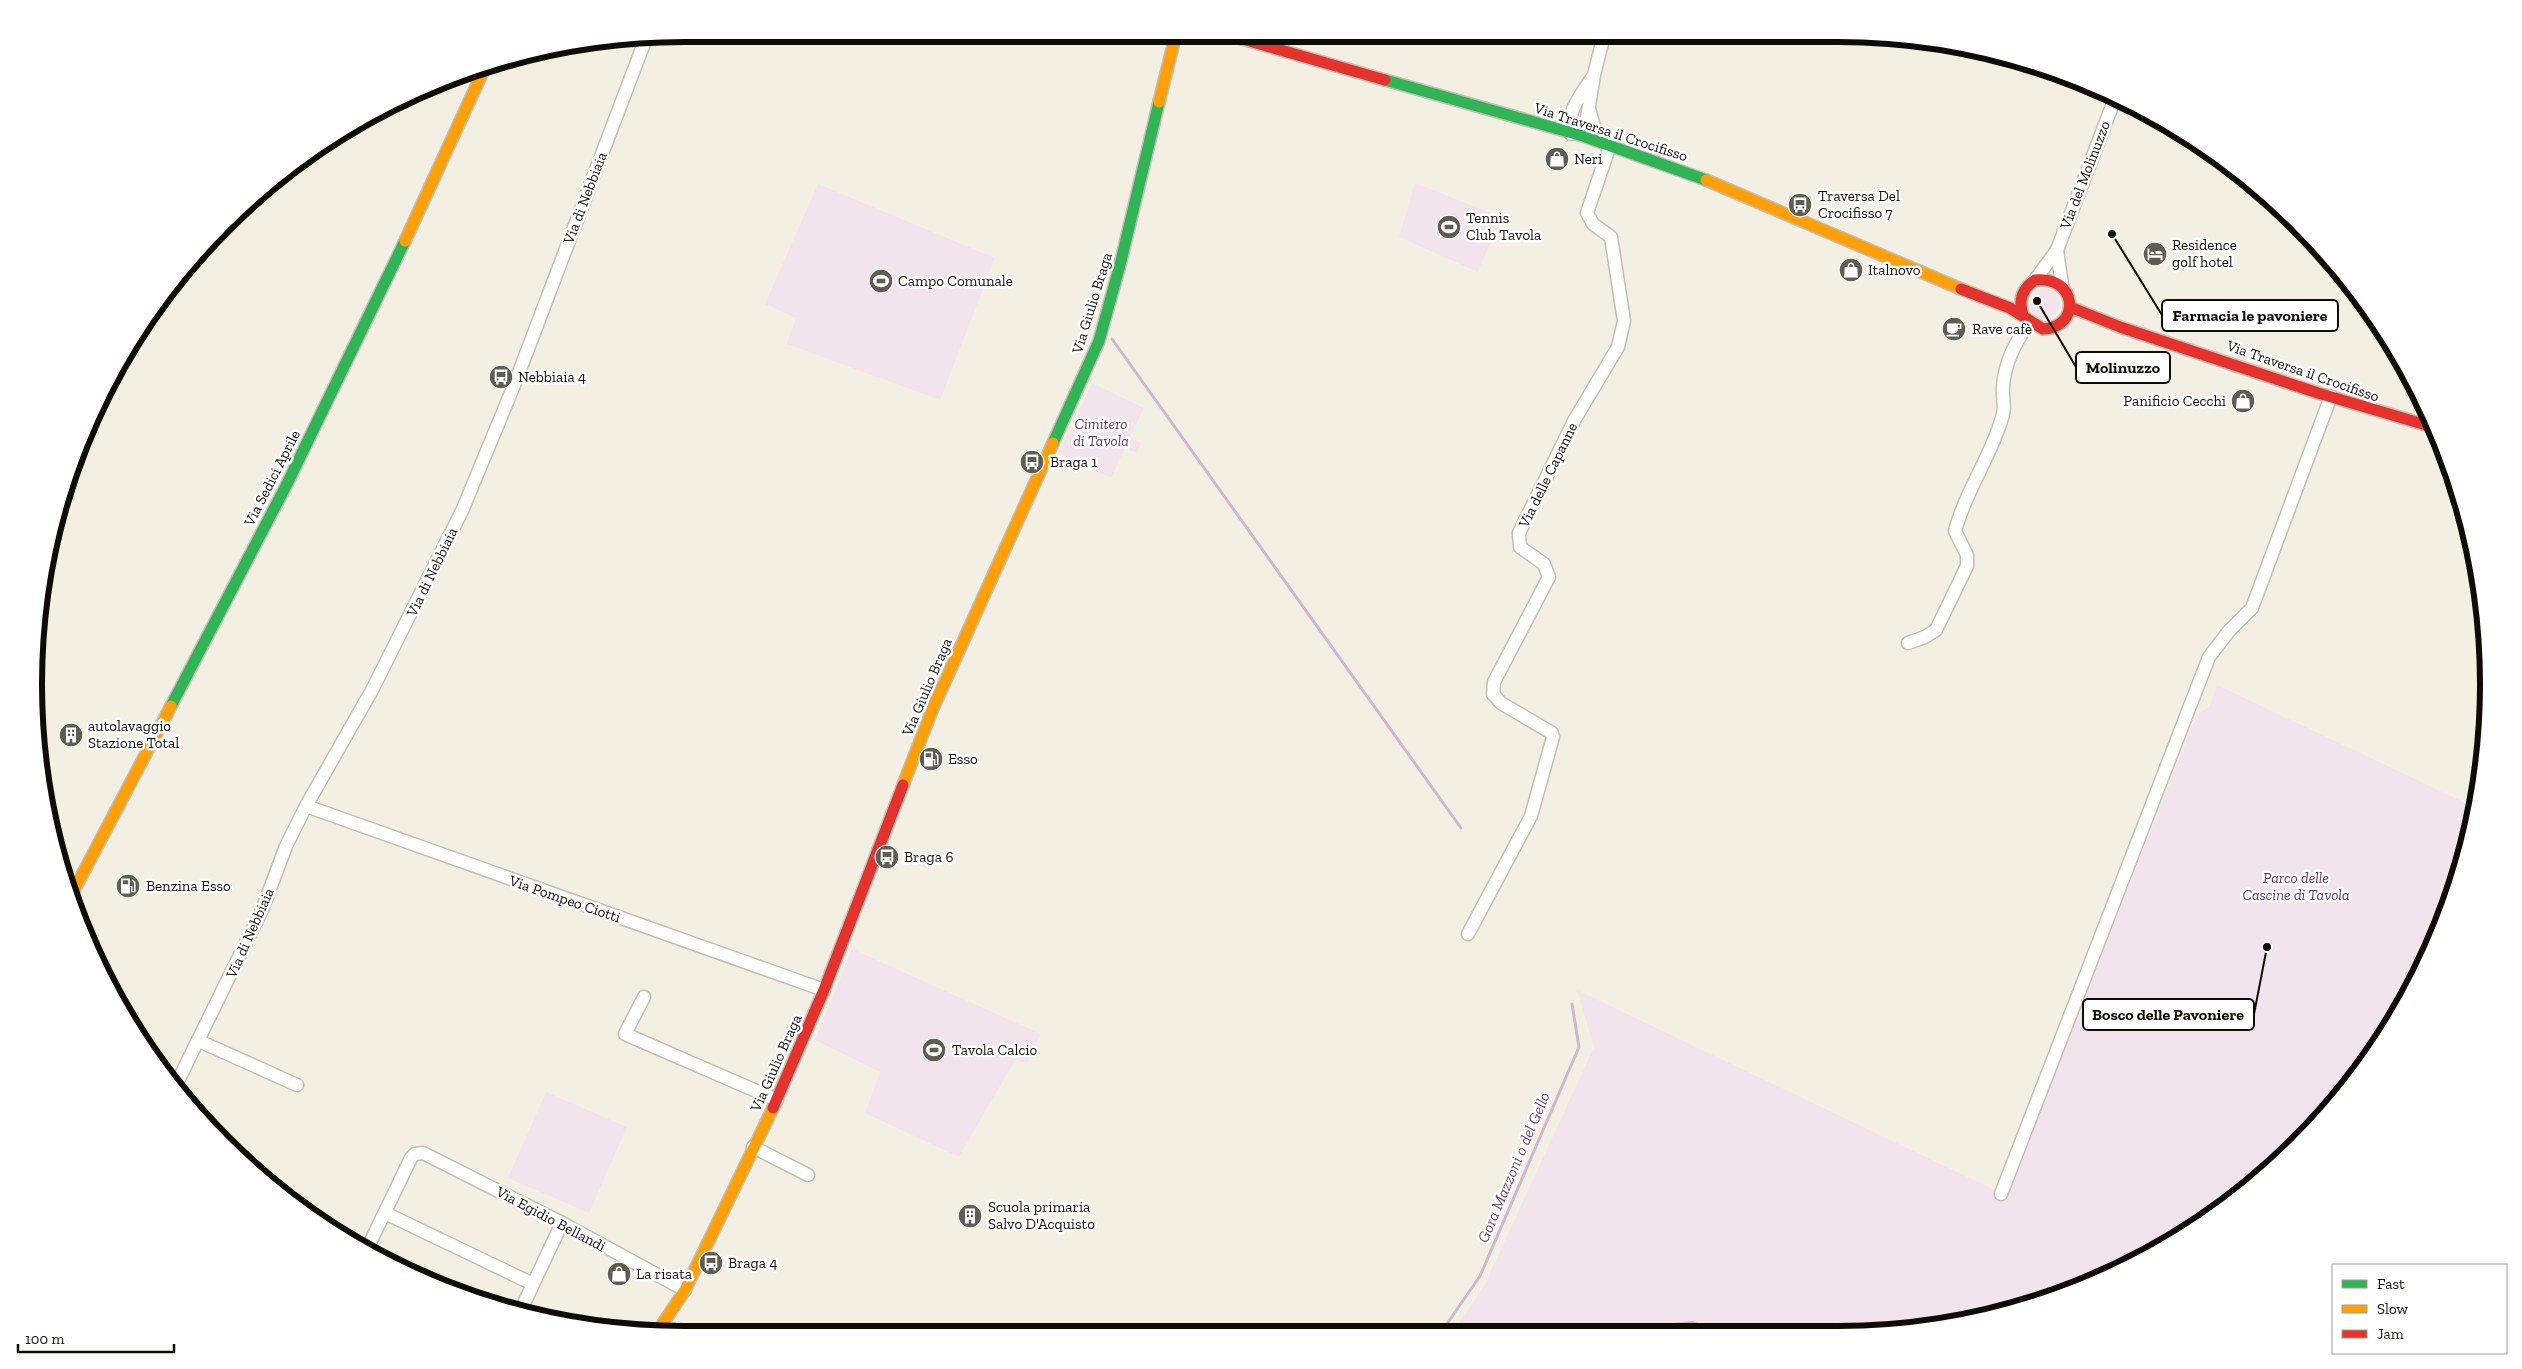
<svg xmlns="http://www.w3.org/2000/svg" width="2522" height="1369" viewBox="0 0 2522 1369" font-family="'Zilla Slab',serif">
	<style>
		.green { fill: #f1e4ec }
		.water { fill: #cfb8cf }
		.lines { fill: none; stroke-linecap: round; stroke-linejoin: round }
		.stream { stroke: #cfb8cf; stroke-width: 3 }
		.street-casing { stroke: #c2bfb5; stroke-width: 15 }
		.fast-casing { stroke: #c2bfb5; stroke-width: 14 }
		.slow-casing { stroke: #c2bfb5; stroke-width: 14 }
		.jam-casing { stroke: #c2bfb5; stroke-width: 14 }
		.street { stroke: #fdfdfb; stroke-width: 12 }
		.fast { stroke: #30b455; stroke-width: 11 }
		.slow { stroke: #ff9f0a; stroke-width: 11 }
		.jam { stroke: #e5322d; stroke-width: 11 }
		.labels { text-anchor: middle; stroke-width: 5; stroke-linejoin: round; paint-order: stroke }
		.street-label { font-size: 15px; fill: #0f0c06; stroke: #fff }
		.poi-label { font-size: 15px; fill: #0f0c06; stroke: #fff; text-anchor: start }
		.park-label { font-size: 15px; font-style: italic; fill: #5f3767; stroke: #fff }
		.water-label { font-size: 16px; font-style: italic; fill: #6e4476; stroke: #fff }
		.rim { fill: none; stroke: #0f0c06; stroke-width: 6 }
		.leader { fill: none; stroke: #0f0c06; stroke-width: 2 }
		.callout-dot { fill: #0f0c06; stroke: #fff; stroke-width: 2 }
		.callout { fill: #fff; stroke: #0f0c06; stroke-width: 2 }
		.callout-label { font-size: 16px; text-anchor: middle; font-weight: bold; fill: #0f0c06 }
	</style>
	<rect width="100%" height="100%" fill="#f3f0e3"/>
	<g class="green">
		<path d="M1415 183 1501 217 1478 272 1399 237Z"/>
		<path d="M818 184 995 258 940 400 787 344 796 318 765 304Z"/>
		<circle cx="2045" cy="303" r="15"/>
		<path d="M1092 383 1144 408 1130 437 1141 443 1137 453 1125 448 1111 478 1059 453Z"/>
		<path d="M2217 685 2474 807 2454 893 2401 1010 2327 1114 2199 1225 2086 1286 1922 1330 1454 1331 1485 1284 1594 1047 1577 990 2001 1193 2084 1001 2197 714 2209 707Z"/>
		<path d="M852 949 1041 1034 1027 1063 1015 1060 959 1157 865 1113 880 1072 815 1040Z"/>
		<path d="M546 1092 627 1127 589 1213 508 1178Z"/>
	</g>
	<path class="water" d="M1693 1321 1715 1330 1643 1331 1650 1325Z"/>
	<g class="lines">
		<g class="stream">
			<path d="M1112 339 1461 828"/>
			<path d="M1442 1331 1480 1276 1579 1047 1572 1004"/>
		</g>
		<g class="street-casing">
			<g id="street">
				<path d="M1594 75C1583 92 1564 114 1571 134L1581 129 1587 118 1594 75 1604 35"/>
				<path d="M1589 109 1594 126 1604 143"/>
				<path d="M2057 250 2062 285"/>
				<path d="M2035 280 2057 250 2114 101"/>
				<path d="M1908 643 1925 637 1936 630 1967 566V555L1955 531C1965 493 1988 461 2000 424 2007 406 2002 403 2003 386 2005 362 2015 343 2029 323"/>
				<path d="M306 806 824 990"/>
				<path d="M1468 934 1531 816 1553 737 1552 733 1501 703 1493 694 1494 682 1549 577 1544 564 1520 547 1519 533 1575 419 1618 347 1624 321 1611 237 1593 224 1587 213 1610 145"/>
				<path d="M644 997 625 1034 777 1100"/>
				<path d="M199 1041 297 1085"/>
				<path d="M175 1087 262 910 286 846 306 806 372 690 462 511 515 383 646 38"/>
				<path d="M753 1147 808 1175"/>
				<path d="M2001 1194 2209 657 2229 631 2252 608 2331 396"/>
				<path d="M385 1213 533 1284"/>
				<path d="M366 1251 411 1158 415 1154 423 1153 562 1223 685 1290"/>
				<path d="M519 1314 562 1223"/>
			</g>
		</g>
		<g class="fast-casing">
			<g id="fast">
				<path d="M1385 80 1583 136 1706 180"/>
				<path d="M1053 443 1099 341 1120 265 1159 102"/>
				<path d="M171 706 287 484 405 241"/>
			</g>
		</g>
		<g class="slow-casing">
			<g id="slow">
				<path d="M1159 102 1176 34"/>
				<path d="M1706 180 1961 289"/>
				<path d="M405 241 486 65"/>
				<path d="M903 785 933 708 1053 443"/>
				<path d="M71 896 171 706"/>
				<path d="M656 1334 685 1290 773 1108"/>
			</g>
		</g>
		<g class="jam-casing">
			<g id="jam">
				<path d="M1225 34 1385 80"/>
				<path d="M1961 289 2010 308 2043 329C2082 327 2077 275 2035 280 2022 289 2018 300 2023 315"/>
				<path d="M2070 307 2120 327 2318 393 2433 427"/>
				<path d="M773 1108 824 990 903 785"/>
			</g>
		</g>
		<use href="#street" class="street"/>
		<use href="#fast" class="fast"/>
		<use href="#slow" class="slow"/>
		<use href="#jam" class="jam"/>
	</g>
	<defs>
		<g id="shop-disc" transform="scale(1.25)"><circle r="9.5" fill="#5f5c53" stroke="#fff"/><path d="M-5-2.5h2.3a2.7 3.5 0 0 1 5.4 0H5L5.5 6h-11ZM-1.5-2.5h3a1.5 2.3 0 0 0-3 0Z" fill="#fff"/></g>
		<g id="bus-disc" transform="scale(1.25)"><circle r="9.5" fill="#5f5c53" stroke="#fff"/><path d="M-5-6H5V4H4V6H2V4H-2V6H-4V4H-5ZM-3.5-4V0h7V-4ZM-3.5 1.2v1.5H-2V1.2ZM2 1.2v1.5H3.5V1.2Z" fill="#fff"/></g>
		<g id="stadium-disc" transform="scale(1.25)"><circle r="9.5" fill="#5f5c53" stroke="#fff"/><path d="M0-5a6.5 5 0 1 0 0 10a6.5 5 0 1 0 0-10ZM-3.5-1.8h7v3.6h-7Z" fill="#fff"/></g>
		<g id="hotel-disc" transform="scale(1.25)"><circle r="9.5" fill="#5f5c53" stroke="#fff"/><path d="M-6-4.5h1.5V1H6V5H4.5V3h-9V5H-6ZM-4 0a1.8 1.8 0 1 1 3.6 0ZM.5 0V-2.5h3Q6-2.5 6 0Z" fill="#fff"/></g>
		<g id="cafe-disc" transform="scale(1.25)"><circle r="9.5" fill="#5f5c53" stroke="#fff"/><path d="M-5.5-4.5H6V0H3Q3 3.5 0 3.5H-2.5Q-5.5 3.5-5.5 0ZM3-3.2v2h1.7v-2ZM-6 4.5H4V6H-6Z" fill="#fff"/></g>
		<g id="building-disc" transform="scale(1.25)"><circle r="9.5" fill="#5f5c53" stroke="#fff"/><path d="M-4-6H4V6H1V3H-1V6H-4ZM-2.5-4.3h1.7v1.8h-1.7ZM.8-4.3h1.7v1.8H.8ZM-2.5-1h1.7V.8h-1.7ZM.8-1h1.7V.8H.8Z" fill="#fff"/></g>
		<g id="fuel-disc" transform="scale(1.25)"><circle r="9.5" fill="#5f5c53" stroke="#fff"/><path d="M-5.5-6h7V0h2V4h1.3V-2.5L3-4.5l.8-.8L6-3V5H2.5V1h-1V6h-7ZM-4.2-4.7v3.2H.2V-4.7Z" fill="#fff"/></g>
	</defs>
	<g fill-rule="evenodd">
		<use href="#shop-disc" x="1557" y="159"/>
		<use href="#bus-disc" x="1800" y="205"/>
		<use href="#stadium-disc" x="1449" y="227"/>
		<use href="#hotel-disc" x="2155" y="254"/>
		<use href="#shop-disc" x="1851" y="270"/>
		<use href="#stadium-disc" x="881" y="281"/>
		<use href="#cafe-disc" x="1954" y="329"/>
		<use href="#bus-disc" x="501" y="377"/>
		<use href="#shop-disc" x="2243" y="401"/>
		<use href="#bus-disc" x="1032" y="462"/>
		<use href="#building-disc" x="71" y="735"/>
		<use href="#fuel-disc" x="931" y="759"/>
		<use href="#bus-disc" x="887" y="857"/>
		<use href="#fuel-disc" x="128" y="886"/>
		<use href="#stadium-disc" x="934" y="1050"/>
		<use href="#building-disc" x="970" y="1216"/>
		<use href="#bus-disc" x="711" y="1263"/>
		<use href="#shop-disc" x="619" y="1274"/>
	</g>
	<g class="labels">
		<g class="street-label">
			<text transform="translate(1611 132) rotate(18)" y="5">Via Traversa il Crocifisso</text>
			<text transform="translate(2085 175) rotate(-69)" y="5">Via del Molinuzzo</text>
			<text transform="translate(585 198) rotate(-69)" y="5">Via di Nebbiaia</text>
			<text transform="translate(1092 303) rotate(-73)" y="5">Via Giulio Braga</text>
			<text transform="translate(2303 371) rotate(19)" y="5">Via Traversa il Crocifisso</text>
			<text transform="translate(1548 475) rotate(-64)" y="5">Via delle Capanne</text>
			<text transform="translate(272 478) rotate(-63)" y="5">Via Sedici Aprile</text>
			<text transform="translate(432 572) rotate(-64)" y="5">Via di Nebbiaia</text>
			<text transform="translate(927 687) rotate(-67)" y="5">Via Giulio Braga</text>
			<text transform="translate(565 899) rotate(19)" y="5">Via Pompeo Ciotti</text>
			<text transform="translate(250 933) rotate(-66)" y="5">Via di Nebbiaia</text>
			<text transform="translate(776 1063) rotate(-66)" y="5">Via Giulio Braga</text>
			<text transform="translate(551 1219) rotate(28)" y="5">Via Egidio Bellandi</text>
		</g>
		<g class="poi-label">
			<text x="1574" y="164">Neri</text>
			<text x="1818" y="201">Traversa Del<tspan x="1818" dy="17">Crocifisso 7</tspan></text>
			<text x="1466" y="223">Tennis<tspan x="1466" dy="17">Club Tavola</tspan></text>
			<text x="2172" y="250">Residence<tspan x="2172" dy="17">golf hotel</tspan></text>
			<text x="1868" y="275">Italnovo</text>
			<text x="898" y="286">Campo Comunale</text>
			<text x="1972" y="334">Rave cafè</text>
			<text x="518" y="382">Nebbiaia 4</text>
			<text x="2226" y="406" text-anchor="end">Panificio Cecchi</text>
			<text x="1050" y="467">Braga 1</text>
			<text x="88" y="731">autolavaggio<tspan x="88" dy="17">Stazione Total</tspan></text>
			<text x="948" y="764">Esso</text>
			<text x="904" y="862">Braga 6</text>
			<text x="146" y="891">Benzina Esso</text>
			<text x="952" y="1055">Tavola Calcio</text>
			<text x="988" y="1212">Scuola primaria<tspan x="988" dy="17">Salvo D'Acquisto</tspan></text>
			<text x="728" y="1268">Braga 4</text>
			<text x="636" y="1279">La risata</text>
		</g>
		<g class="park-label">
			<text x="1101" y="429">Cimitero<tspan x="1101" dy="17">di Tavola</tspan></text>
			<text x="2296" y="883">Parco delle<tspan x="2296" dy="17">Cascine di Tavola</tspan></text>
		</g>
		<g class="water-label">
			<text transform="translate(1513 1167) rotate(-67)" y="6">Gora Mazzoni o del Gello</text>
		</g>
	</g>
	<path d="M0 0H2522V1369H0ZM684 42H1838A642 642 0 0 1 2480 684V684A642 642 0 0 1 1838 1326H684A642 642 0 0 1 42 684V684A642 642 0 0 1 684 42Z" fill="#fff" fill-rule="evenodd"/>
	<path class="rim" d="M684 42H1838A642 642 0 0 1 2480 684V684A642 642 0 0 1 1838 1326H684A642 642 0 0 1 42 684V684A642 642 0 0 1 684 42Z"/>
	<path class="leader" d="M2112 234L2162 315M2037 301L2076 367M2267 947L2254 1014"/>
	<g class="callout-dot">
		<circle cx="2112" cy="234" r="5"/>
		<circle cx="2037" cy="301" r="5"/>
		<circle cx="2267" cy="947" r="5"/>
	</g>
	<g class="callout">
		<rect x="2162" y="300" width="176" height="31" rx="5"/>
		<rect x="2076" y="352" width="94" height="31" rx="5"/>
		<rect x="2083" y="999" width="171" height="31" rx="5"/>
	</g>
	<g class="callout-label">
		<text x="2250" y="321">Farmacia le pavoniere</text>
		<text x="2123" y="373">Molinuzzo</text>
		<text x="2168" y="1020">Bosco delle Pavoniere</text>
	</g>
	<rect x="2332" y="1264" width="175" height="90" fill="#ffffff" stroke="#9f9e9b"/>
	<rect x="2342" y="1280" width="25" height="8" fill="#30b455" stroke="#9f9e9b"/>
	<text x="2377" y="1289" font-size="15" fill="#0f0c06">Fast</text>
	<rect x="2342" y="1305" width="25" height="8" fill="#ff9f0a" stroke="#9f9e9b"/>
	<text x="2377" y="1314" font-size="15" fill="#0f0c06">Slow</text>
	<rect x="2342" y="1330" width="25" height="8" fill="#e5322d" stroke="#9f9e9b"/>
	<text x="2377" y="1339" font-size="15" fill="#0f0c06">Jam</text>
	<path d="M18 1344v8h156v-8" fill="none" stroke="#0f0c06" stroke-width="2.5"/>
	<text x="25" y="1344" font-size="15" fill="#0f0c06" stroke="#ffffff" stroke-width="4" paint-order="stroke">100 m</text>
</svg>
